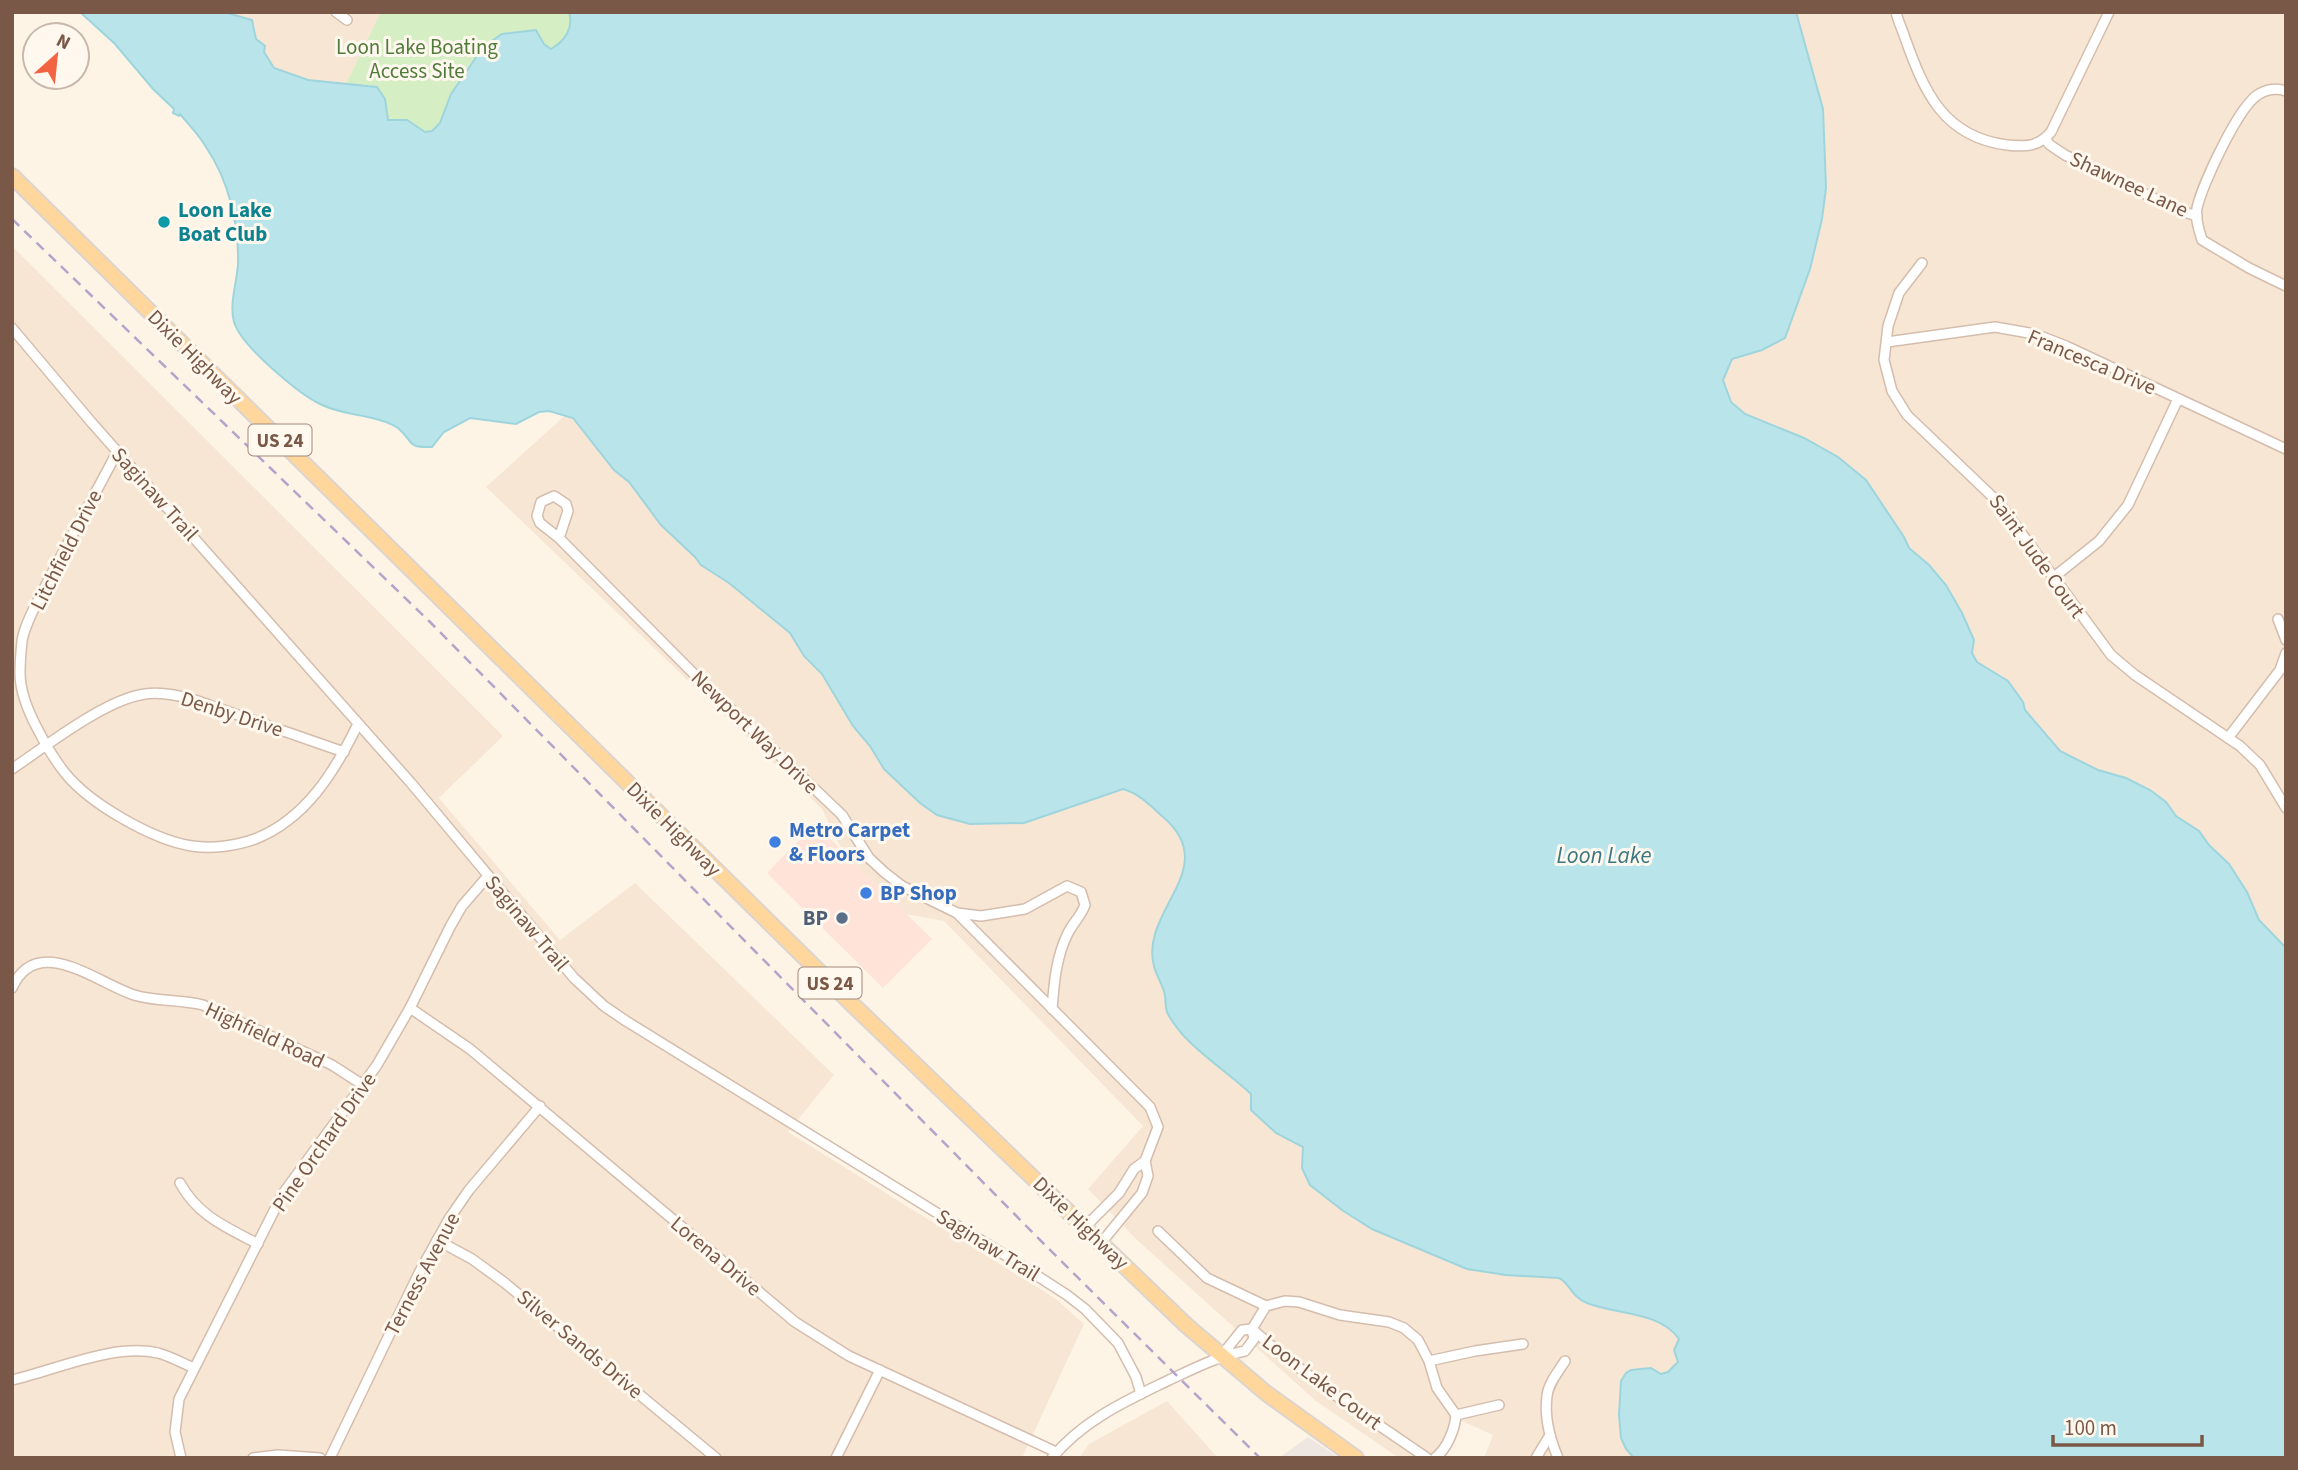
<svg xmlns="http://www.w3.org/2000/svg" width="2298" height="1470" viewBox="0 0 2298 1470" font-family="'Source Sans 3',sans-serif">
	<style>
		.residential { fill: #f7e6d4 }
		.commercial { fill: #ffe3d9 }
		.industrial { fill: #eee6e0 }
		.green { fill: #d6eec3 }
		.water { fill: #b8e4ea; stroke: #9ed5dd; stroke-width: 2 }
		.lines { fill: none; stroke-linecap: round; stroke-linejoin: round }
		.minor-casing { stroke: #d4bdad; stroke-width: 12 }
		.primary-casing { stroke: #dcd4cf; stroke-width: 18 }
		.minor { stroke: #fff; stroke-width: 9 }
		.primary { stroke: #ffd79c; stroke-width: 14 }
		.rail { stroke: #b6a3ca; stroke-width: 2.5; stroke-dasharray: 10 7; stroke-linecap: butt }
		.culture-dot { fill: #0f9aa8; stroke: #fff8ee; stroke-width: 2.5 }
		.shop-dot { fill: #3f7fe0; stroke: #fff8ee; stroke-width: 2.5 }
		.service-dot { fill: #5c6f8a; stroke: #fff8ee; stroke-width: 2.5 }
		.labels { text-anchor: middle; stroke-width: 6; stroke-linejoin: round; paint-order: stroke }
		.shield { fill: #fff8ee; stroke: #a2887a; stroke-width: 2 }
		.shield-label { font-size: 19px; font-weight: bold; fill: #7a5848 }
		.park-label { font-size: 21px; fill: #517b3c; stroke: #fff8ee }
		.street-label { font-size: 21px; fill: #7a5848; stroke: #fff8ee }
		.culture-label { font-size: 21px; font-weight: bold; fill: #0d838f; stroke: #fff8ee; text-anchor: start }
		.shop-label { font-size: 21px; font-weight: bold; fill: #366cbe; stroke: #fff8ee; text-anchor: start }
		.service-label { font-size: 21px; font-weight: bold; fill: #4e5e75; stroke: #fff8ee; text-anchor: end }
		.water-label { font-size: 23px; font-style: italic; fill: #3a7781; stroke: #fff8ee }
	</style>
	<rect width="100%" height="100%" fill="#fef4e6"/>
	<g class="residential">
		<path d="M224 12H381L346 84 308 80 274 68 256 39 255 26 244 17Z"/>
		<path d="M1625 12H2286V1233L1592 545Z"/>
		<path d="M12 246 503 736 439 798 560 940 635 883 834 1075 788 1132 1056 1299 1084 1324 1022 1458H12Z"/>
		<path d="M602 382 1320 833 1687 1287 1766 1458H1484L1493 1435 1462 1421 1442 1458H1399L1316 1401 1137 1240 1088 1189 1143 1126 944 921 906 914 843 852 822 809 486 487Z"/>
		<path d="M1167 1401 1218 1458H1079L1089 1444Z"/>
	</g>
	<path class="commercial" d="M815 824 932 939 883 988 767 873Z"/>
	<path class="industrial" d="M1308 1437 1339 1458H1279Z"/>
	<path class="green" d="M381 12H569C574 28 564 41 551 49L544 44 540 35C498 18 468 62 450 96 445 106 443 124 433 130 423 136 414 121 404 120 399 120 393 121 388 120L385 99 370 85 346 84Z"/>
	<path class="water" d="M80 12H224L252 20 256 39 265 46 264 52 274 68 308 80 377 87 385 99 388 120H407L425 132 432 131 440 123 451 94 483 47 502 34 536 30 544 44 551 49C565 41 574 28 569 12H1796L1823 109 1826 188 1822 219 1810 269 1785 338 1762 350 1732 359 1723 380 1731 402 1745 414 1804 438 1838 457 1866 480 1904 537 1909 548 1929 565 1946 585 1962 613 1974 640 1972 653 1977 662 2008 681 2023 702 2025 710 2060 751 2098 770 2126 778 2150 790 2166 802 2176 816 2199 831 2209 845 2229 864 2247 892 2259 920 2286 948V1458H1634L1626 1449 1621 1438 1619 1415 1621 1381 1626 1373 1631 1370 1651 1368 1661 1374 1668 1372 1678 1362 1674 1350 1679 1339C1659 1311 1617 1315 1587 1303 1570 1296 1571 1284 1559 1278L1506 1275 1467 1269 1372 1229 1342 1210 1310 1185 1302 1168 1303 1147 1276 1133 1251 1110V1094C1225 1069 1183 1045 1167 1012 1165 1006 1166 1002 1165 996 1164 986 1156 976 1154 966 1139 910 1224 868 1162 816 1150 805 1138 793 1123 789L1024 823 970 824 937 815 920 803 884 769 870 746 853 726 822 674 804 656 790 633 729 583 701 565 695 557 661 525 629 482 614 470 573 418 549 411 539 412 516 424 470 418 444 432 432 447C406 448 414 442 398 428 391 423 377 419 368 417 353 414 337 412 322 405 300 395 241 346 234 322 229 304 237 282 238 264 239 224 229 181 206 147 199 135 189 125 180 114L179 116 173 113 174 109 153 89 115 44Z"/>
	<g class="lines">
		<g class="minor-casing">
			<g id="minor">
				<path d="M336 12 347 20"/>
				<path d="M1896 12C1898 21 1902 29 1905 38 1924 91 1943 137 2007 145 2026 147 2038 147 2051 132L2109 12"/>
				<path d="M2286 91C2277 88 2268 89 2259 94 2239 105 2202 185 2197 208 2195 219 2199 230 2202 240L2249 268 2286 286"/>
				<path d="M2045 139 2050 145 2065 155 2178 210 2197 216"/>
				<path d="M1922 263 1899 293 1888 326 1884 360 1892 391 1907 415 2000 504 2111 655 2135 675 2240 746 2260 765 2286 808"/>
				<path d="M12 328 92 423 411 783 574 978 604 1006 626 1021 997 1250 1067 1295 1085 1309 1118 1343 1136 1377 1141 1394"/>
				<path d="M1887 342 1995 327 2035 334 2066 346 2286 449"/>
				<path d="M117 452C94 497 68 541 45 587 37 603 25 623 22 641 21 651 20 663 20 673 20 692 28 711 37 728 45 744 54 759 65 773 90 804 153 840 192 846 212 849 236 846 255 839 306 819 335 771 358 724"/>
				<path d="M559 538 540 523 537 516 541 502 554 496 566 504 568 511 559 538 690 670 842 815 869 858 884 872 902 886 957 913 1150 1107 1158 1127 1145 1161 1134 1169 1119 1193 1085 1227"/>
				<path d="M2054 577 2099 541 2128 505 2178 399"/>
				<path d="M2278 619 2286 640"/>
				<path d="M2228 738 2280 670 2286 653"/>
				<path d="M12 769C46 746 106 699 145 694 160 692 174 695 189 698L344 752"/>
				<path d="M957 913 981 916 1025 909 1067 886 1081 892 1085 905C1081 916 1073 923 1068 933 1056 957 1054 983 1052 1009"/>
				<path d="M12 988C37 932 97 983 134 995 157 1002 180 999 203 1005L332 1065 363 1085"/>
				<path d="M410 1008 470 1049 795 1322 849 1356 1056 1452"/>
				<path d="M180 1183C198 1216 226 1227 258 1244"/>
				<path d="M1158 1231 1207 1278 1266 1306 1285 1301 1299 1302 1340 1315 1389 1322 1404 1328 1418 1340 1429 1361 1437 1388 1456 1415"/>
				<path d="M437 1240 472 1259 505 1283 716 1458"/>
				<path d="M1101 1243 1142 1193 1148 1176 1145 1161"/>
				<path d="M1266 1306 1252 1329 1282 1355 1342 1400 1427 1458"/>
				<path d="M1429 1361 1475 1351 1523 1344"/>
				<path d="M12 1380C56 1370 113 1343 158 1353 170 1356 182 1363 194 1368"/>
				<path d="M1456 1415 1499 1405"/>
				<path d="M181 1458 175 1432 179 1399 282 1195 377 1065 410 1008 450 927 462 906 488 876"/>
				<path d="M253 1458 278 1455 320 1458"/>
				<path d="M330 1458 419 1273 449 1219 469 1190 540 1106"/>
				<path d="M836 1458 880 1370"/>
				<path d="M1052 1458C1083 1420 1126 1401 1169 1380 1195 1368 1218 1356 1245 1351L1254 1339 1252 1329 1242 1330 1222 1355"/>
				<path d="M1435 1458C1447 1449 1455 1429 1456 1415"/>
				<path d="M1536 1458 1550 1435"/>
				<path d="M1558 1458C1550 1439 1544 1417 1547 1396 1548 1384 1558 1372 1565 1361"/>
			</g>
		</g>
		<g class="primary-casing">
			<path id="primary" d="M12 176 853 1005 1186 1325 1266 1393 1356 1458"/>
		</g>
		<use href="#minor" class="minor"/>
		<use href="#primary" class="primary"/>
		<path class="rail" d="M12 219 429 621 1046 1246 1260 1458"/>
	</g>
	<circle class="culture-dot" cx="164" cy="222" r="7"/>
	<g class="shop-dot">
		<circle cx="775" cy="842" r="7"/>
		<circle cx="866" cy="893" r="7"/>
	</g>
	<circle class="service-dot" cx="842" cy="918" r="7"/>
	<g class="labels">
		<g class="shield">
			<rect x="248.5" y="424.5" width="63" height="31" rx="5"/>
			<rect x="798.5" y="967.5" width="63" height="31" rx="5"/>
		</g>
		<g class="shield-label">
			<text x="280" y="447">US 24</text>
			<text x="830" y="990">US 24</text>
		</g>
		<g class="park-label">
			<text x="417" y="54">Loon Lake Boating<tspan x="417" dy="24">Access Site</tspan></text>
		</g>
		<g class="street-label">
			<text transform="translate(2129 184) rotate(25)" y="7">Shawnee Lane</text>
			<text transform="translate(195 357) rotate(45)" y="7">Dixie Highway</text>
			<text transform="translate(2092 362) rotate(23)" y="7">Francesca Drive</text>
			<text transform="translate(155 494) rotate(48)" y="7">Saginaw Trail</text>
			<text transform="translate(66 550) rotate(-63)" y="7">Litchfield Drive</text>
			<text transform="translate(2037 556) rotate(54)" y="7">Saint Jude Court</text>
			<text transform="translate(232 714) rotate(18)" y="7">Denby Drive</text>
			<text transform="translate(755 732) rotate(44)" y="7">Newport Way Drive</text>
			<text transform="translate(674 829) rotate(45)" y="7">Dixie Highway</text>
			<text transform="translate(527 923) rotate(50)" y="7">Saginaw Trail</text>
			<text transform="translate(265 1035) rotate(25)" y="7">Highfield Road</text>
			<text transform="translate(324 1142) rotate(-55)" y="7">Pine Orchard Drive</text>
			<text transform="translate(1081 1223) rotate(44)" y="7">Dixie Highway</text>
			<text transform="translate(988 1245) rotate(32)" y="7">Saginaw Trail</text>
			<text transform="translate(716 1256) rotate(40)" y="7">Lorena Drive</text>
			<text transform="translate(422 1274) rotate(-62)" y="7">Terness Avenue</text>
			<text transform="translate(580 1344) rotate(40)" y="7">Silver Sands Drive</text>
			<text transform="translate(1322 1382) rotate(37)" y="7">Loon Lake Court</text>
		</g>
		<g class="culture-label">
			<text x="178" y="217">Loon Lake<tspan x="178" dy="24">Boat Club</tspan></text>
		</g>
		<g class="shop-label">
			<text x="789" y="837">Metro Carpet<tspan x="789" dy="24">&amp; Floors</tspan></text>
			<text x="880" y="900">BP Shop</text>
		</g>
		<g class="service-label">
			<text x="828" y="925">BP</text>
		</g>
		<g class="water-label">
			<text x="1604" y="863">Loon Lake</text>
		</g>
	</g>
	<rect width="2298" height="1470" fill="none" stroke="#7a5848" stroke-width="28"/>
	<g transform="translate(56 56) rotate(27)"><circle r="33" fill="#fff8ee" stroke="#cab8ac" stroke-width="2"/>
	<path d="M0-5L12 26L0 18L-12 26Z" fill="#f26342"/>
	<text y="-10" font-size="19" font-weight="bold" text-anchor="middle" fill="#7a5848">N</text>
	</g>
	<path d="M2053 1435v10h149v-10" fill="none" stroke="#7a5848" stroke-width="3.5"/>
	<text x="2064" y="1435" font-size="21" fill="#7a5848" stroke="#fff8ee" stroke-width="5" paint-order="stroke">100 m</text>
</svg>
